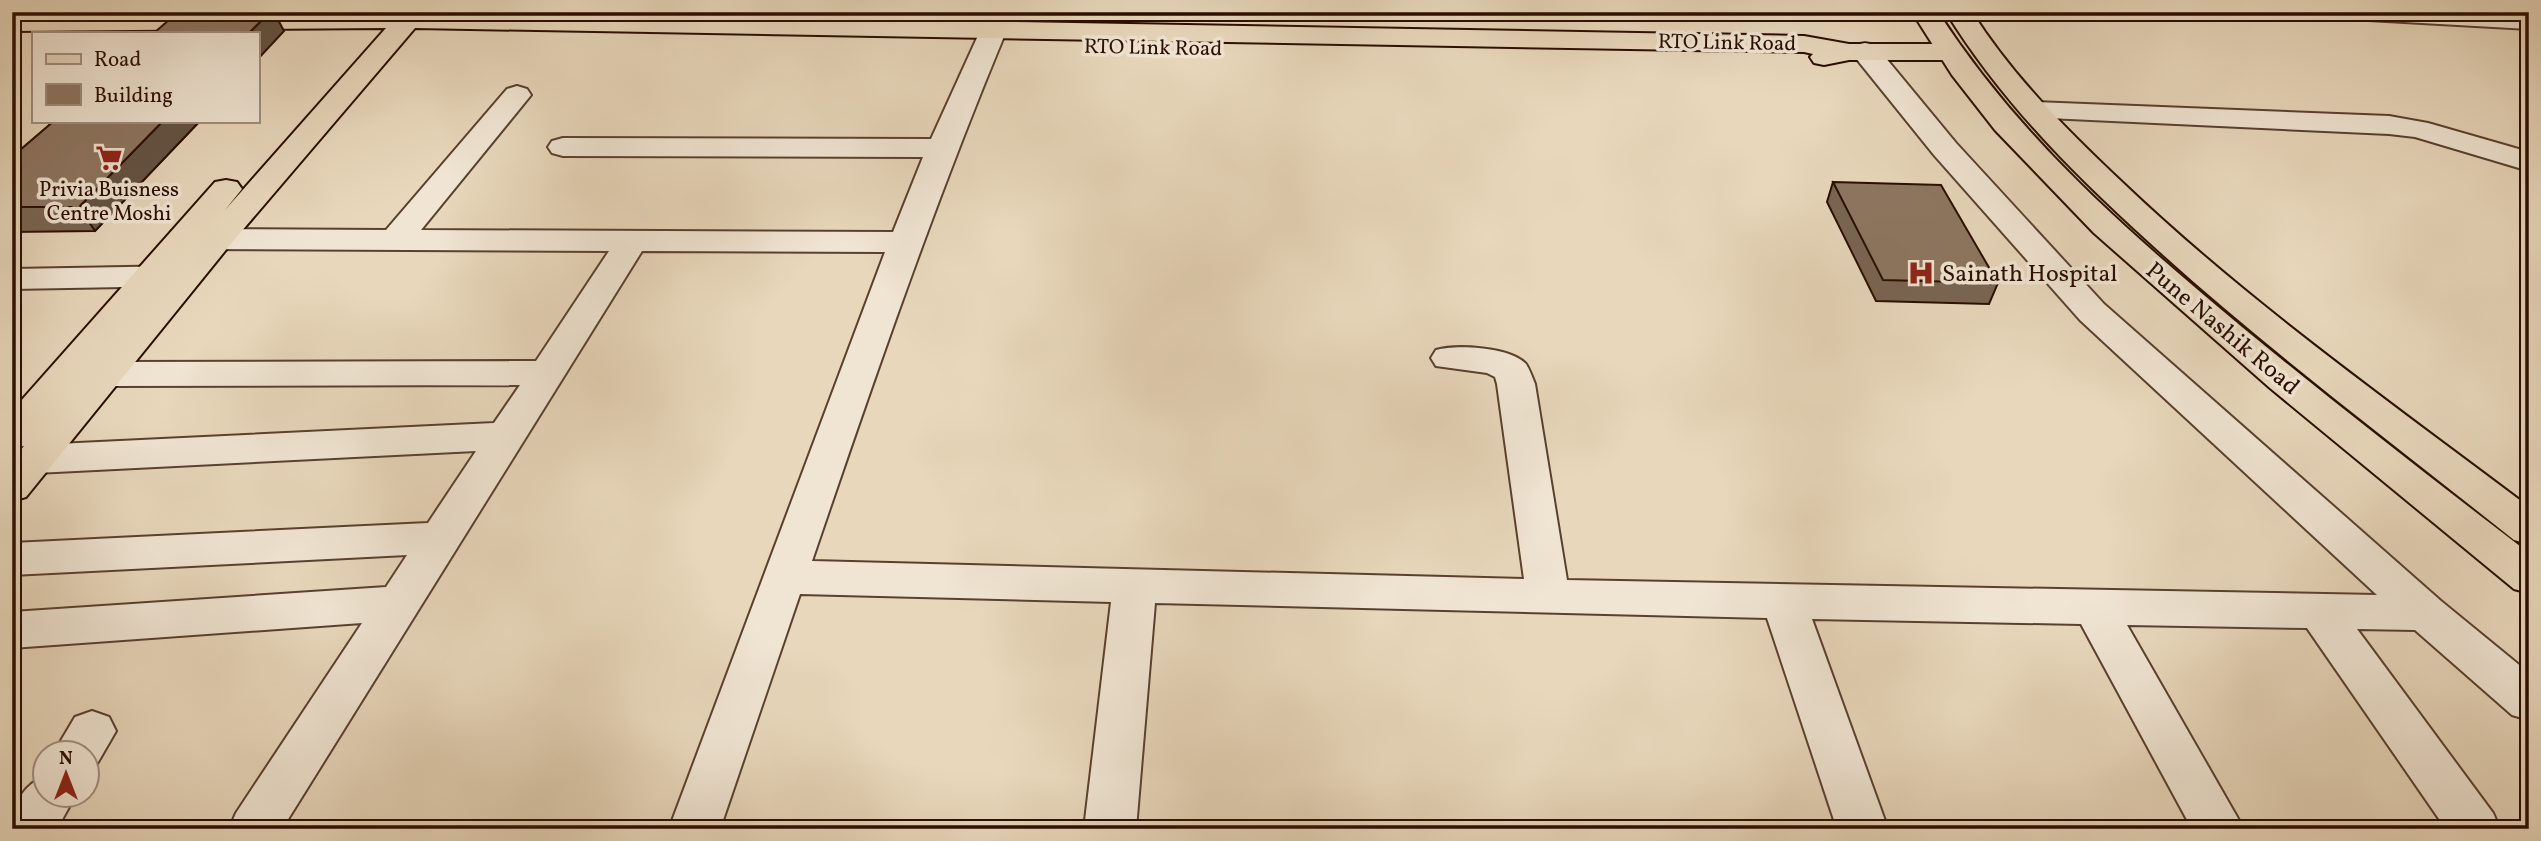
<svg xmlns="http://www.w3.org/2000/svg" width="2541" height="841" viewBox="0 0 2541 841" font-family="Vollkorn,serif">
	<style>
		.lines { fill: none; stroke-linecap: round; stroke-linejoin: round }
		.minor-casing { stroke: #5a402f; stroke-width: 4 }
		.major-casing { stroke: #2a0d00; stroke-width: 4 }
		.highway-casing { stroke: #2a0d00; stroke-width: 4 }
		.minor { fill: #f0e5d3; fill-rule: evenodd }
		.major { fill: #e8d7bb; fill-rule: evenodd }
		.highway { fill: #e8d7bb; fill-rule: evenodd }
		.wall { fill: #796553; stroke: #2a0d00; stroke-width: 2 }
		.shaded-wall { fill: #635344; stroke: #2a0d00; stroke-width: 2 }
		.building { fill: #8d7661; stroke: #2a0d00; stroke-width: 2 }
		.labels { text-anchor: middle; stroke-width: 7; stroke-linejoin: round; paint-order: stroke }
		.far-street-label { font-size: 21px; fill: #2a0d00; stroke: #f0e5d3 }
		.far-poi-label { font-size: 21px; fill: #2a0d00; stroke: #f0e5d3 }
		.poi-label { font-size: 24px; fill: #2a0d00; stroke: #f0e5d3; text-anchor: start }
		.street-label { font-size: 24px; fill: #2a0d00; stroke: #f0e5d3 }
	</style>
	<rect width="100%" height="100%" fill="#e8d7bb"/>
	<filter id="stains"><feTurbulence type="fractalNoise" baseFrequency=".00286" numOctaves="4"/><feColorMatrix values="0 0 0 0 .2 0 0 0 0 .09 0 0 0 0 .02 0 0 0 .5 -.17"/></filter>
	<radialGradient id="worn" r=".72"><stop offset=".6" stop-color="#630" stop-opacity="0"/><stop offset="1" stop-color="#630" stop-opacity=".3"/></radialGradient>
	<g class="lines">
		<g class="minor-casing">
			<g id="minor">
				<path d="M2355 12 2529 13V29L2368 20 2359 17Z"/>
				<path d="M994 21 1003 23 1007 29C934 204 873 382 812 561L1524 579 1497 384 1495 377 1487 373 1436 366 1431 358 1436 350C1456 344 1511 347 1526 364 1530 370 1532 377 1535 384L1567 580 2377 595 2080 320 1934 155 1855 57 1851 51 1855 45 1865 43 1875 45 1956 143 2104 304 2441 601 2529 673V720L2512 715 2415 630 2357 629 2493 813 2500 829H2446L2307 628 2127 625 2244 829H2192L2081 624 1812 619 1888 829H1837L1767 618 1155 603 1136 829H1084L1111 602 800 594 720 829H669L885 252 642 251 282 829H229L236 813 362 623 12 648V612L386 587 407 555 12 575V543L428 523 476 451 36 473 22 469 16 459 22 449 36 445 494 423 520 385 106 386 93 382 87 374 93 366 106 362 536 361 609 251 183 249 171 246 167 239 171 232 183 229 386 230 507 89 517 86 527 89 531 95 421 230 893 232 923 157 563 156 552 153 548 147 552 141 563 138 931 139 981 29 985 23Z"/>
				<path d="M2035 102 2389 116 2428 123 2529 152V171L2415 137 2389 134 2025 117 2021 111 2025 105Z"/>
				<path d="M182 266 194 269 199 276 194 283 182 286 12 289V269Z"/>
				<path d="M92 711 109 717 116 731 94 769 88 771V754H53L75 717Z"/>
				<path d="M46 776V796H75L57 829H12C12 806 23 784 46 776Z"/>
			</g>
		</g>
		<g class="major-casing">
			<path id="major" d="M464 12 1804 36 1849 44H1950L1960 46 1964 52 1960 58 1950 60H1849L1824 65 1814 63 1810 57 1813 54 1804 52 415 28 229 246 26 497 12 501V460L24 446 12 449V411L215 182 226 180 237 182 242 189 225 210 386 28 12 31V15Z"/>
		</g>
		<g class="highway-casing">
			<g id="highway">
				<path d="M1912 12H1938C2020 139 2127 231 2242 327 2336 404 2432 479 2529 553V593L2514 589 2270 388 2094 233 1995 130 1952 75Z"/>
				<path d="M1946 12H1972C2013 77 2067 130 2123 183 2248 302 2391 403 2529 507V544L2514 540C2391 442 2265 348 2149 242 2073 173 2000 100 1946 12Z"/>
			</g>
		</g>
		<use href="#minor" class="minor"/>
		<use href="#major" class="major"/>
		<use href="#highway" class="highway"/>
	</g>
	<g class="wall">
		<path d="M1468 12H1819L1818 15Z"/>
		<path d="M54 121H200L95 231 12 232V157Z"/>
		<path d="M1833 182 1998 283 1989 304 1876 301 1827 202Z"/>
	</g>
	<g class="shaded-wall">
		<path d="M270 12H274L284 31 257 60V33H249Z"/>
		<path d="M163 121H200L95 231 79 207Z"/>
	</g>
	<g class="building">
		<path d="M178 12H270L249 33H154Z"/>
		<path d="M54 121H163L79 207H12V157Z"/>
		<path d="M1833 182 1941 185 1998 283 1883 280Z"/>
	</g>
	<defs>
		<g id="supermarket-bare" transform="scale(2.1)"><path d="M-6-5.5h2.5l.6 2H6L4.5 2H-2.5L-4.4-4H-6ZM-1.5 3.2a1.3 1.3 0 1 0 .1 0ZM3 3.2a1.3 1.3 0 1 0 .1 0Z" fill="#8f2418" stroke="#f0e5d3" stroke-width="2.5" paint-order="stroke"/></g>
		<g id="hospital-bare" transform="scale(2.1)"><path d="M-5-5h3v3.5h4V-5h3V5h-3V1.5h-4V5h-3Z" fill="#8f2418" stroke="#f0e5d3" stroke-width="2.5" paint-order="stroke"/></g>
	</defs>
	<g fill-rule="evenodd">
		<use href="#supermarket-bare" x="109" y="158"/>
		<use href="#hospital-bare" x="1921" y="273"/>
	</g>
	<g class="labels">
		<g class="far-street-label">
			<text transform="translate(1727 42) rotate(1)" y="7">RTO Link Road</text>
			<text transform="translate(1153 47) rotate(1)" y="7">RTO Link Road</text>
		</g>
		<g class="far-poi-label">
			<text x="109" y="196">Privia Buisness<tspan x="109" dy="24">Centre Moshi</tspan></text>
		</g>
		<g class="poi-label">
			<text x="1942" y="281">Sainath Hospital</text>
		</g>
		<g class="street-label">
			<text transform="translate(2223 328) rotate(40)" y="8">Pune Nashik Road</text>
		</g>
	</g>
	<rect width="2541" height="841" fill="none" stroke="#e8d7bb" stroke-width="42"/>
	<rect x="14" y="14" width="2513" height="813" fill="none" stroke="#2a0d00" stroke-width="3.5"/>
	<rect x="21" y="21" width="2499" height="799" fill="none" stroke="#2a0d00" stroke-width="2"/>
	<rect x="32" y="32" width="228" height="91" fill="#f0e5d3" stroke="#a18f7f" stroke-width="2"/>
	<rect x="46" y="54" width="35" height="10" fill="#e8d7bb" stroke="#a18f7f" stroke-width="2"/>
	<text x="94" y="66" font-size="21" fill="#2a0d00">Road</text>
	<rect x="46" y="84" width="35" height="21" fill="#8d7661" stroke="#a18f7f" stroke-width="2"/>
	<text x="94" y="102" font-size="21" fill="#2a0d00">Building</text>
	<g transform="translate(66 774)"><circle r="33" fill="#f0e5d3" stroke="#a18f7f" stroke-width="2"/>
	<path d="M0-5L12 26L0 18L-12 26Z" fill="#8f2418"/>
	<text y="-10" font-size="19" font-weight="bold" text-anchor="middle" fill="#2a0d00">N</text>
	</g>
	<rect width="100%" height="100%" filter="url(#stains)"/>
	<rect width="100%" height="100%" fill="url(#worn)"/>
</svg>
